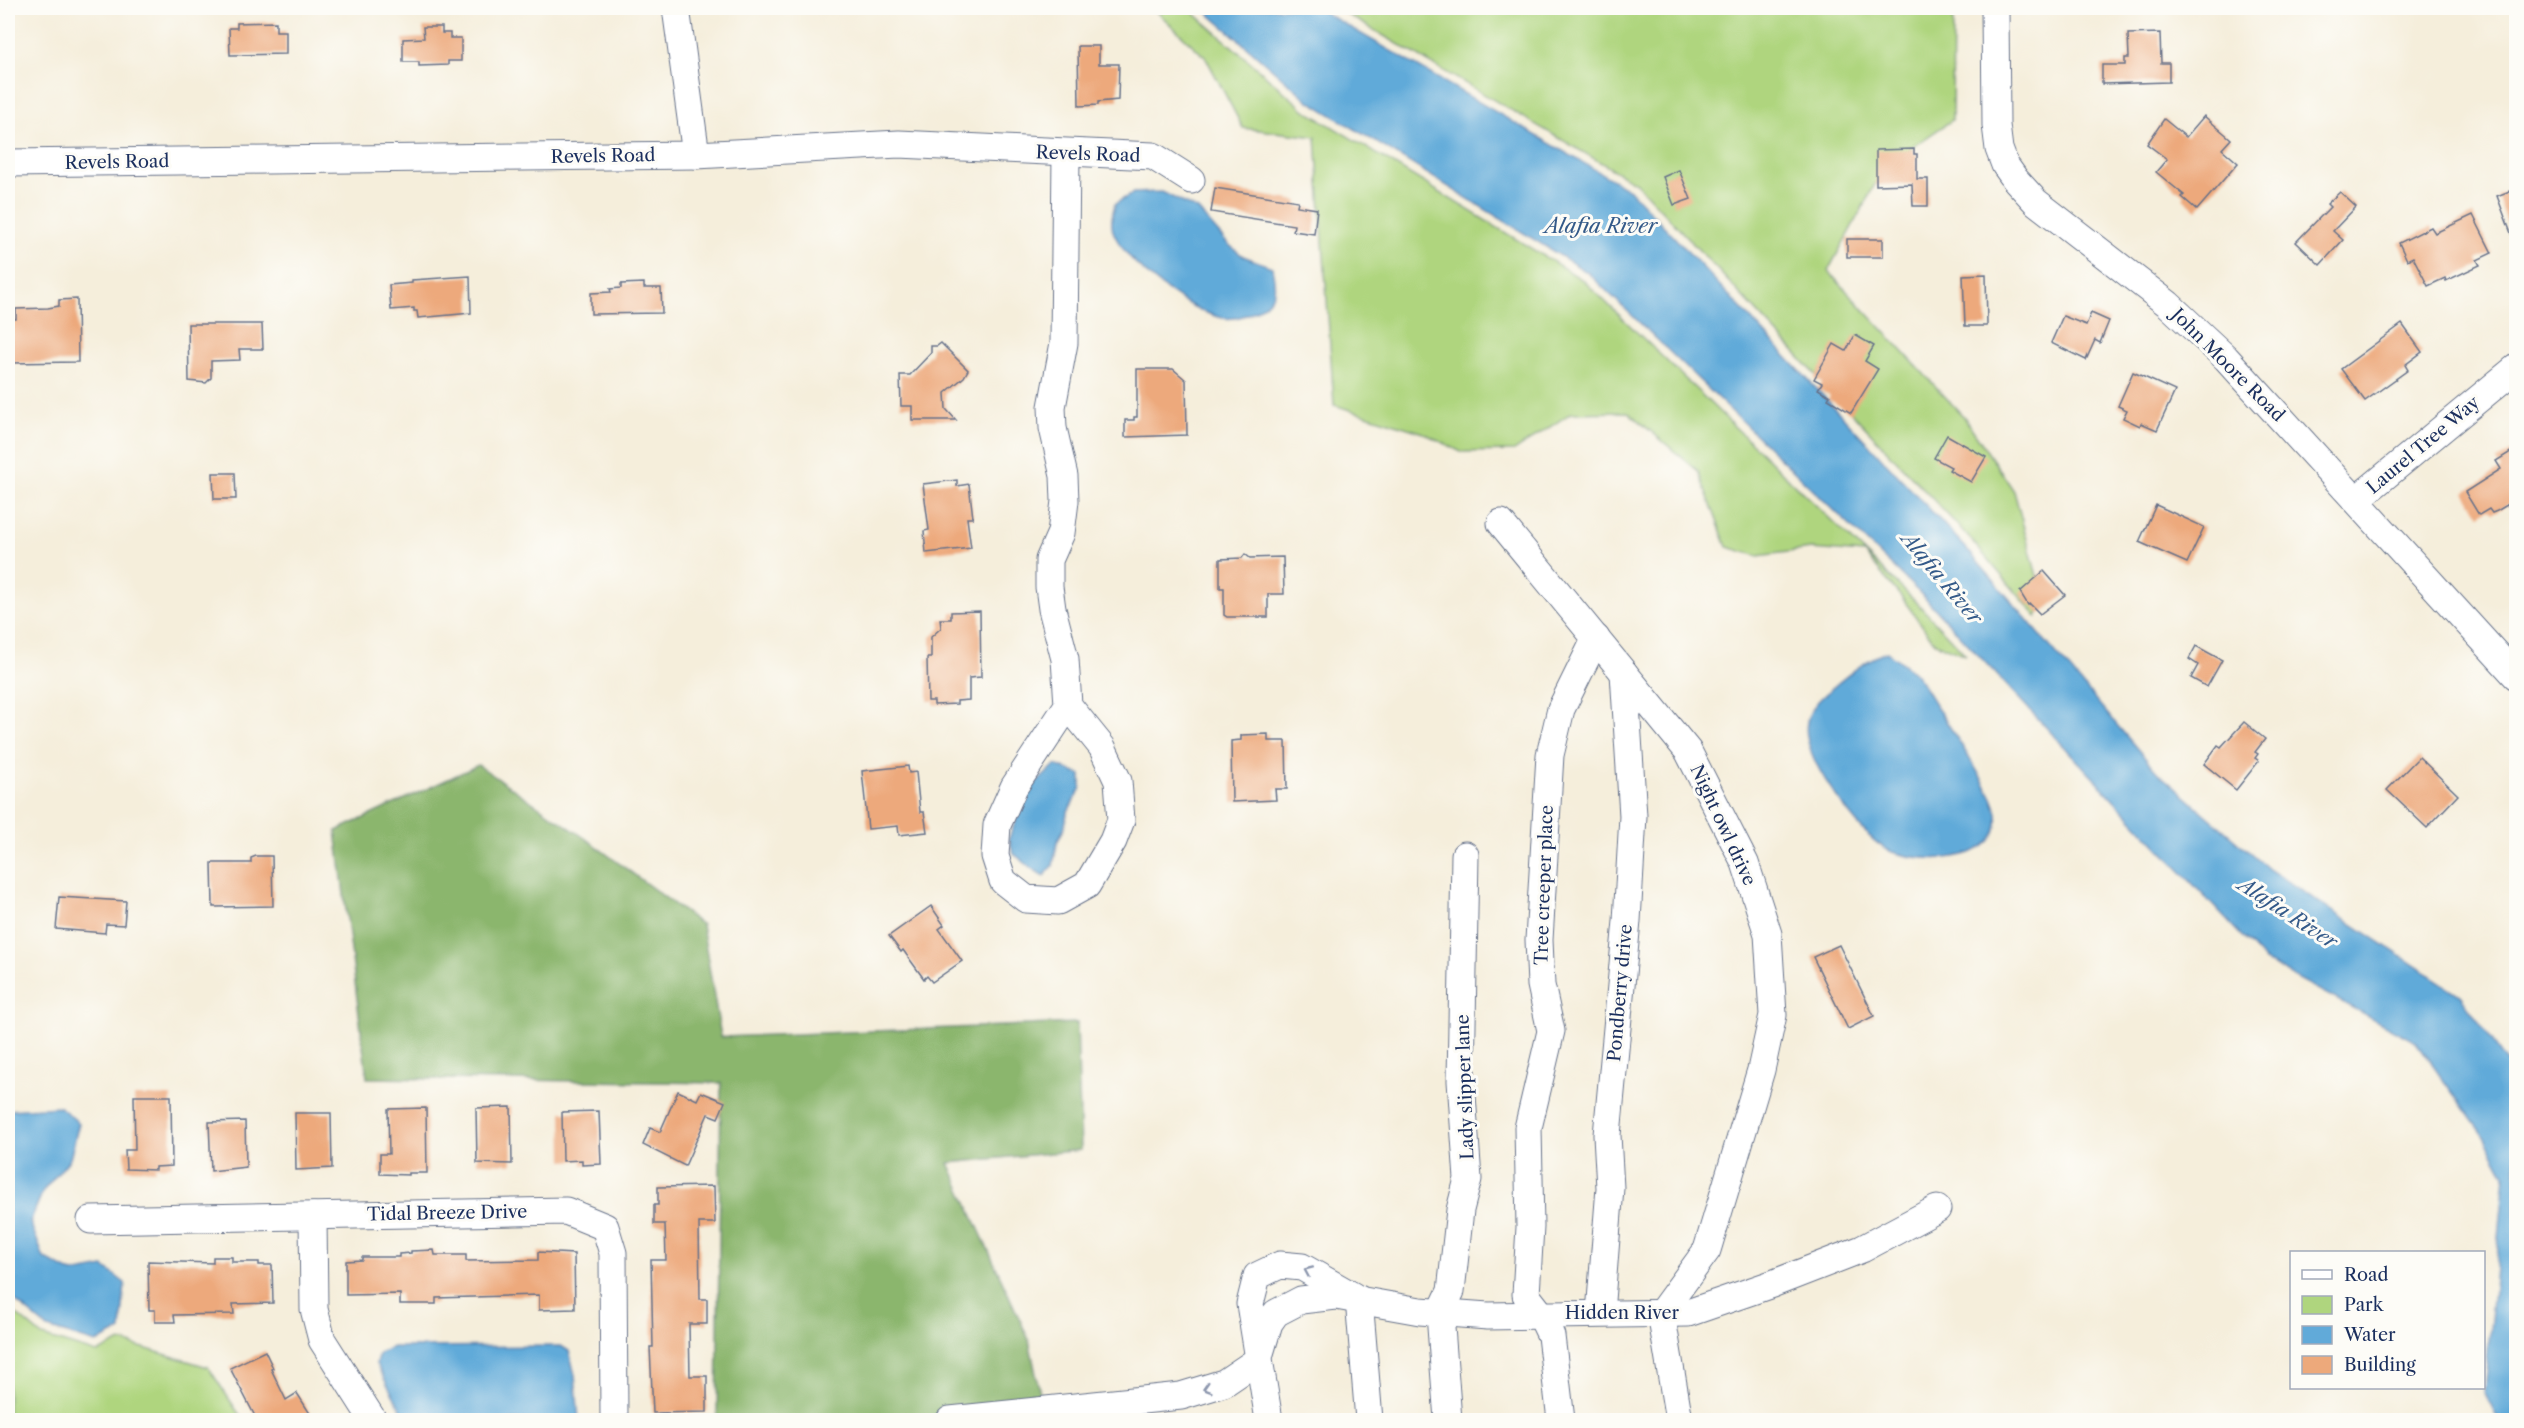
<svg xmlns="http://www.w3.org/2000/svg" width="2524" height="1428" viewBox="0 0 2524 1428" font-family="'Libre Caslon Text',serif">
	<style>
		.green { fill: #afd57e; stroke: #65826e; stroke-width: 1.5 }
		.forest { fill: #8bb66d; stroke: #537266; stroke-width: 1.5 }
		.water { fill: #61aad9; stroke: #3e6c9c; stroke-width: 1.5 }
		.building { fill: #eda97b }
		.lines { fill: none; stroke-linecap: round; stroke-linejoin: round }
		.minor-casing { stroke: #67728a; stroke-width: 29 }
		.minor { stroke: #fff; stroke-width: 27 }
		.oneway { stroke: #8d97ae }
		.labels { text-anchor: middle; stroke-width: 6; stroke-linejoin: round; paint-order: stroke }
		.street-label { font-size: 18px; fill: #1b2f5e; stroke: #fdfcf7 }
		.water-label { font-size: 20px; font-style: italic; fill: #345a89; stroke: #fdfcf7 }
	</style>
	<rect width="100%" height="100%" fill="#fdfcf7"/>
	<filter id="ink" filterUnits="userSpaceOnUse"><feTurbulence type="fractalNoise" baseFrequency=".0167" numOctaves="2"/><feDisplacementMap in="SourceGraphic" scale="12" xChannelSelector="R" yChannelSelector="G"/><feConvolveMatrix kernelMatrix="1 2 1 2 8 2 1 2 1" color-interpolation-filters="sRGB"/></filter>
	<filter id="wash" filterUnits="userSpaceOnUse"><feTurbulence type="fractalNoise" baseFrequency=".008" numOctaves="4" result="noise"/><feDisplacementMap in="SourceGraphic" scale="24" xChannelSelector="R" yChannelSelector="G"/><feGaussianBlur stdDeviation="1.35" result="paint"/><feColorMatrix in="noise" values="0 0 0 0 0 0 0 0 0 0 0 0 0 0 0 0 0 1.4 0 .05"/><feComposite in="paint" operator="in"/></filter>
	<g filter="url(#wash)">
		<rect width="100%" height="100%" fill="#f5eedb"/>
		<g class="green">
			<path d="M1153 8H1188L1305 110 1583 280 1919 605 1966 655 1935 643 1902 598 1864 553 1811 549 1758 556 1727 547 1698 471 1628 412 1571 413 1514 451 1461 452 1424 433 1334 405 1316 137 1243 128 1206 58Z"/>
			<path d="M1336 8H1953L1952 120 1885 166 1828 271 1964 417 2014 491 2044 602 2037 617 1972 541 1636 183Z"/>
			<path d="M8 1307 42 1336 97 1353 120 1341 208 1367 243 1420H8Z"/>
		</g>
		<path class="forest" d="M478 765 585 838 702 925 721 1037 1077 1023 1081 1150 949 1163 1029 1340 1041 1399 951 1408 925 1420H717L721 1083 367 1078 336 831Z"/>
		<g class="water">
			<path d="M1202 8H1317L1630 190 1966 548 2157 772 2270 870 2460 995 2516 1075V1420H2498L2484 1392 2505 1175 2485 1138 2416 1042 2265 961 1924 597 1587 272 1309 101Z"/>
			<path d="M1162 192 1198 210 1228 244 1243 256 1272 267C1276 288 1278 297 1258 309 1247 315 1236 320 1223 318 1189 312 1125 264 1113 231 1110 222 1113 213 1115 204L1133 193Z"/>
			<path d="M1887 652C1896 659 1908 666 1916 675 1924 685 1931 698 1938 709 1956 736 1973 763 1988 790 2027 859 1935 868 1890 851 1872 843 1853 819 1842 804 1827 784 1802 747 1807 722 1810 705 1826 694 1838 683 1854 670 1867 659 1887 652Z"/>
			<path d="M1055 765 1081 775V788L1067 813 1065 826 1057 843 1053 866 1044 876 1034 870 1013 853 1009 838 1027 792Z"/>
			<path d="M60 1107 79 1123 70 1159 43 1191 30 1222 44 1258 72 1273 104 1267 125 1283 121 1330 96 1343 48 1328 8 1295V1110Z"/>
			<path d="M561 1346 569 1351 575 1375 579 1420H407L376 1364 379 1353 393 1347Z"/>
		</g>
		<g id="blocks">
			<g class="building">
				<path d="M276 22V31H286V54L230 55 229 28H237V23Z"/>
				<path d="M423 27H442V33H450V38H461V61H448V65L419 66V62H403V39L424 38Z"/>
				<path d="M2160 33 2161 63H2169V82L2102 84V65H2125V58H2129L2128 34Z"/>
				<path d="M1078 46H1099V64H1119L1118 100 1098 102V105L1079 106Z"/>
				<path d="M2204 116 2231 139 2222 149 2238 163 2197 210 2182 197 2184 195 2156 172 2167 159 2147 144 2164 119 2186 137Z"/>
				<path d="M1914 149V154H1917V179H1928V206H1913L1912 184 1876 185V150Z"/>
				<path d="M1679 170 1691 199 1674 205 1663 177Z"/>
				<path d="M1215 188 1298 201 1297 206 1317 209 1314 234 1293 231 1294 225 1211 212Z"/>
				<path d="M2517 188V244H2515L2497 196Z"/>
				<path d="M2340 192 2356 207 2333 231 2343 240 2320 265 2296 242 2330 207 2327 204Z"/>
				<path d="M2473 215 2492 253 2477 260 2480 265 2446 281 2445 278 2428 286 2413 257 2407 260 2399 243 2431 227 2435 233Z"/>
				<rect x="1847" y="239" width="36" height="18"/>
				<path d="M1986 274 1987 326H1965L1963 275Z"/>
				<path d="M470 276 471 313 418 318 417 311H414V308L391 310 389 285 412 283V280Z"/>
				<path d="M644 283V288H661L662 313 591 314V293L611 292 610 289 621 288V284Z"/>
				<path d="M77 299 78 362 10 363 9 319H16V309L48 308 59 306V300Z"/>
				<path d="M2091 313 2109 321 2100 343 2095 340 2086 360 2051 343 2063 316 2086 325Z"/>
				<path d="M188 324H262L263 349H239L240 360 211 361V378L206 383 189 381Z"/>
				<path d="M2402 324 2422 352 2405 365 2408 370 2365 401 2341 369Z"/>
				<path d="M1855 335 1874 346 1865 361 1878 369 1851 413 1828 399 1830 396 1818 389 1822 383 1814 379 1834 344 1846 351Z"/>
				<path d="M941 343 968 370 964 377 945 393 946 409 956 420H912V406H901L900 375H910L931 353V346H937Z"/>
				<path d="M1137 369H1173L1186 380 1187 435 1125 437V420H1134V417H1137Z"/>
				<path d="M2133 372 2175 391 2157 430 2141 423 2140 426 2123 418 2127 410 2118 406Z"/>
				<path d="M1947 435 1986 457 1971 482 1949 470 1951 467 1934 458Z"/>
				<path d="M2517 448V499L2497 511 2492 513 2489 509 2479 515 2465 492 2501 469 2496 461Z"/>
				<path d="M213 473H235L236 499H214Z"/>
				<path d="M957 480V486L969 484 973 518H967L971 548 926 553 924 531 929 530 923 484Z"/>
				<path d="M2156 505 2204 527 2187 563 2139 542Z"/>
				<path d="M1245 554 1250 558 1283 557 1284 594H1268V617H1227L1224 615V588H1220V559L1242 558Z"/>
				<path d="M2044 571 2065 595 2040 614 2030 604 2028 605 2020 592Z"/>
				<path d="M980 611 981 677 969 678V700L957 701V704L934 705V701H928L927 658H931V637L941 628 940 619H951V612Z"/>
				<path d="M2196 646 2222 660 2207 687 2191 678 2198 665 2189 659Z"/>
				<path d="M2244 722 2265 739 2255 752 2258 754 2255 758 2259 761 2236 790 2204 764 2218 745 2221 747Z"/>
				<path d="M1268 734V741H1286L1287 789H1275L1276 800 1232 802 1231 741 1241 740V735Z"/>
				<path d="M2419 757 2458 795 2427 828 2387 790Z"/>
				<path d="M908 766 909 773 916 772 920 812H924L927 832 899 835 898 826 868 829 862 771Z"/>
				<path d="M256 856H272L273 906 213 907 212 863H251V858Z"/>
				<path d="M59 897 126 901 124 925 106 924 105 933 56 929Z"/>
				<path d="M931 906 944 925 939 929 962 961 932 982 927 976 924 979 903 950 901 952 889 936Z"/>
				<path d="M1839 945 1874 1016 1848 1029 1813 957Z"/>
				<path d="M678 1091 697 1100 701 1092 725 1102 718 1118 708 1114 685 1166 643 1145 650 1128 660 1132Z"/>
				<path d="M134 1096H171L172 1166 155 1167V1170L126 1169 125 1150H135Z"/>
				<path d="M511 1107 512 1164 477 1163 476 1108Z"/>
				<path d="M426 1108 427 1173H409V1175L380 1174V1154H389L388 1109Z"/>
				<path d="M599 1111 601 1164 582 1165V1160L563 1161 562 1112Z"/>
				<path d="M295 1113H331L332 1168 296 1170Z"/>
				<path d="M245 1121 246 1167 211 1171 209 1122Z"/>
				<path d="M714 1186 715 1223H699L700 1299H707V1324H689L690 1376H707V1412L653 1413 650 1347H653L651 1260H666L665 1224H654V1205H658V1187Z"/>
				<path d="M434 1250 435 1255H466V1261L538 1260V1252L574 1254 575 1309 539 1310V1295L436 1298V1304H400V1294L346 1295V1261L362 1260V1257H399V1254L411 1253V1251Z"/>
				<path d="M213 1257H232V1262H259V1265H272L273 1303 233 1304 234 1314 174 1315 175 1322H155V1310H149L148 1261 213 1263Z"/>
				<path d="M265 1351 273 1368 271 1369 286 1400 297 1393 314 1420H257L230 1368Z"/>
			</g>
		</g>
	</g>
	<g filter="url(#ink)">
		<use href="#blocks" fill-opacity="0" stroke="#67728a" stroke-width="1.5"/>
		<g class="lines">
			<g class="minor-casing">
				<g id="minor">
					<path d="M676 8 696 155"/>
					<path d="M1995 8 1996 125 1999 149 2005 165 2015 179 2036 202 2168 304 2226 358 2516 676"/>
					<path d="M1066 154 1064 343 1052 407 1053 428 1064 476 1065 501 1061 533 1049 560V587L1052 609 1065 659 1068 705 1014 787 997 825 995 856 1003 881 1026 899 1058 901 1087 885 1113 841 1121 820 1118 781 1102 747 1068 705"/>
					<path d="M8 163 696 155 899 144 1153 156 1191 180"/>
					<path d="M2356 500 2516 368"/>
					<path d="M1501 523 1688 751 1745 863 1768 934 1773 1015 1761 1070 1707 1250 1661 1313 1679 1420"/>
					<path d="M313 1216 314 1309 322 1340 373 1420"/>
					<path d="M91 1220 566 1211 605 1227 613 1253 614 1420"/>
					<path d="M1359 1299 1369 1420"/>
					<path d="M1600 1313 1610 1188 1607 1135 1627 921 1633 816 1624 673"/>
					<path d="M1258 1360 1269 1323 1276 1313 1301 1300 1336 1296 1420 1311 1488 1316 1688 1313 1772 1284 1862 1249 1937 1209"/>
					<path d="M950 1420 1181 1396 1224 1383 1258 1360"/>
					<path d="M1269 1420 1250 1304 1257 1276 1280 1265 1302 1267 1353 1296"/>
					<path d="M1448 1420 1440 1314 1451 1291 1460 1210 1468 1179 1461 1081 1465 855"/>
					<path d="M1561 1420 1551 1336 1540 1313 1526 1295 1530 1227 1528 1128 1551 1031 1541 985 1539 940 1550 755 1561 709 1596 638"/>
				</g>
			</g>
			<use href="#minor" class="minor"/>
		</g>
		<defs><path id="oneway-chevron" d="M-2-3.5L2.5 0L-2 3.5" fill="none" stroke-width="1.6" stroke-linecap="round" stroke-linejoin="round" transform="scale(1.5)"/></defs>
		<g class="oneway">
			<use href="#oneway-chevron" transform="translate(1308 1271) rotate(-156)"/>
			<use href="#oneway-chevron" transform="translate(1207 1388) rotate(163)"/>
		</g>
	</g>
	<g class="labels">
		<g class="street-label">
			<text transform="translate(1088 154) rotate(2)" y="6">Revels Road</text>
			<text transform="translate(603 156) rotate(-1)" y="6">Revels Road</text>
			<text transform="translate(117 162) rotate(-1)" y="6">Revels Road</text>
			<text transform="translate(2228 365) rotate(45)" y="6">John Moore Road</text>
			<text transform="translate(2423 445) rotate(-40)" y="6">Laurel Tree Way</text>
			<text transform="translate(1723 825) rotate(65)" y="6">Night owl drive</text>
			<text transform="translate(1544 885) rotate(-88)" y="6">Tree creeper place</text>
			<text transform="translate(1620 993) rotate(-85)" y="6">Pondberry drive</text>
			<text transform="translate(1465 1087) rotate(-92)" y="6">Lady slipper lane</text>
			<text transform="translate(447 1213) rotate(-1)" y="6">Tidal Breeze Drive</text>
			<text x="1622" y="1319">Hidden River</text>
		</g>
		<g class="water-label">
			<text x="1601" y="233">Alafia River</text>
			<text transform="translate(1942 578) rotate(50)" y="7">Alafia River</text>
			<text transform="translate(2288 913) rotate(33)" y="7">Alafia River</text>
		</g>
	</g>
	<rect width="2524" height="1428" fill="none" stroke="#fdfcf7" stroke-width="30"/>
	<rect x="2290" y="1251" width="195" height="138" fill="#fdfcf7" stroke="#a3aaba" stroke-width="1.5"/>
	<rect x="2302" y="1270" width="30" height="9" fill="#ffffff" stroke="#a3aaba" stroke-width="1.5"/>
	<text x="2344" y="1281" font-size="18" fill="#1b2f5e">Road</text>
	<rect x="2302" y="1296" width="30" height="18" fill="#afd57e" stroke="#a3aaba" stroke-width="1.5"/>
	<text x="2344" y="1311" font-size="18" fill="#1b2f5e">Park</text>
	<rect x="2302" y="1326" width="30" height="18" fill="#61aad9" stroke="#a3aaba" stroke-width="1.5"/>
	<text x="2344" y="1341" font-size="18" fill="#1b2f5e">Water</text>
	<rect x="2302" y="1356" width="30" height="18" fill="#eda97b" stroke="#a3aaba" stroke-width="1.5"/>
	<text x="2344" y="1371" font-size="18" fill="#1b2f5e">Building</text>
</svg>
